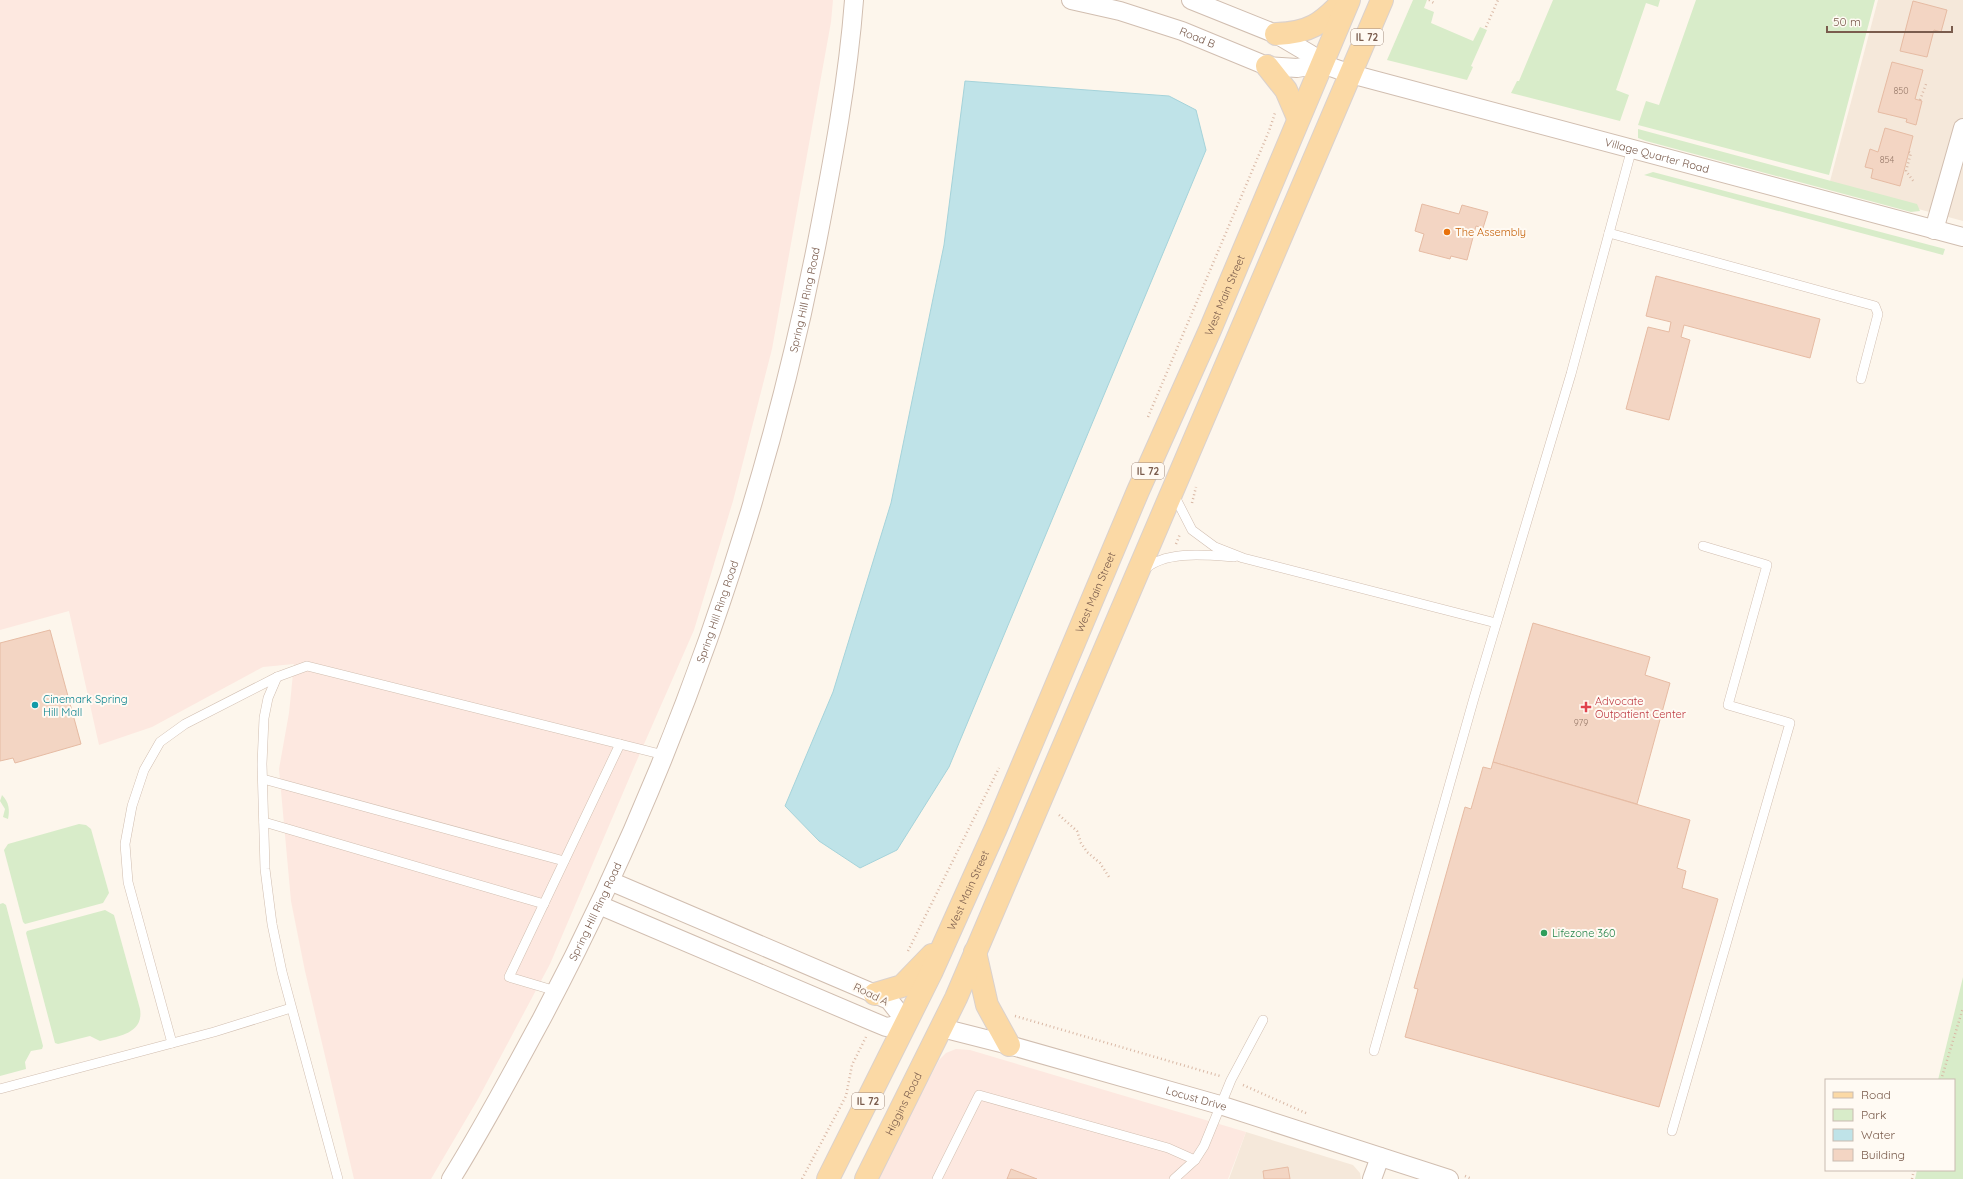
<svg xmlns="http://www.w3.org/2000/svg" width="1963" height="1179" viewBox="0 0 1963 1179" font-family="Quicksand,sans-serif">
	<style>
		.residential { fill: #f5e8da }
		.commercial { fill: #fde8e0 }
		.green { fill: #d8ecc9 }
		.water { fill: #bfe3e8; stroke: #a5d3da }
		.building { fill: #f3d5c3; stroke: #e6bba3 }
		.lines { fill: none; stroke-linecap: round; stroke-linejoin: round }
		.lane-casing { stroke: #d1beb0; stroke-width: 10 }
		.street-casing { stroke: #d1beb0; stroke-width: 20 }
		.primary-casing { stroke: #dad1cd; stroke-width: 24 }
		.path { stroke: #d9b8a5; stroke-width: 2.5; stroke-dasharray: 1 3; stroke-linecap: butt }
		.lane { stroke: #fff; stroke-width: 9 }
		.street { stroke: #fff; stroke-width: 18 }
		.primary { stroke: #fbd9a5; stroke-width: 22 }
		.food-dot { fill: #e8710a; stroke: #fffaf3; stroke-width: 1.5 }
		.culture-dot { fill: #0f9aa8; stroke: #fffaf3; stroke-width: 1.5 }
		.health-dot { fill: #e0444e; stroke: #fffaf3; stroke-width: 1.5 }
		.leisure-dot { fill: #2e9e5b; stroke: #fffaf3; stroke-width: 1.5 }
		.labels { text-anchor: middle; stroke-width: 4; stroke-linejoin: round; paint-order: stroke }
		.number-label { font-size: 9px; fill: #987a6a }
		.shield { fill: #fffaf3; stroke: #a28b7f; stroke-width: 1 }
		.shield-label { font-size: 10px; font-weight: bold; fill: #7a5c4d }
		.street-label { font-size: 11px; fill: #7a5c4d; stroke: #fffaf3 }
		.food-label { font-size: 11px; fill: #c56008; stroke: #fffaf3; text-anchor: start }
		.culture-label { font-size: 11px; fill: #0d838f; stroke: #fffaf3; text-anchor: start }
		.health-label { font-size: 11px; fill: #be3a42; stroke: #fffaf3; text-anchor: start }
		.leisure-label { font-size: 11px; fill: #27864d; stroke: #fffaf3; text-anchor: start }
	</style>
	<rect width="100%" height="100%" fill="#fdf6ec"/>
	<g class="residential">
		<path d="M1878 0H1963V221L1829 185Z"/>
		<path d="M1246 1132 1353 1165 1360 1173 1361 1179H1229Z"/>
	</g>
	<g class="commercial">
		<path d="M0 0H833L831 22 772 349 733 501 694 630 634 767 550 964 478 1099 431 1179H354L305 971 291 901 279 769 289 713 294 664 263 667 152 727 99 745 69 611 0 630Z"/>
		<path d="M956 1049 970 1050 1246 1132 1228 1179H877L939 1060 946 1053Z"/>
	</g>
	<g class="green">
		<path d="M1413 0H1427L1424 8 1434 12 1431 23 1473 41 1480 27 1487 30 1471 66 1473 67 1467 80 1387 60Z"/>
		<path d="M1553 0H1660L1658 7 1646 3 1616 90 1629 95 1620 121 1511 93 1517 81H1519Z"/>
		<path d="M1696 0H1875L1829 175 1638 125 1646 101 1659 105Z"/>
		<path d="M1638 129 1917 204 1920 211 1911 212 1646 141 1638 138Z"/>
		<path d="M1653 172 1945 249 1943 255 1644 175Z"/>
		<path d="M2 795C9 802 10 810 8 819L3 817 5 809 0 801Z"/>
		<path d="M79 824 86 825 91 829 109 893 103 903 25 924 23 922 4 850 8 844Z"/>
		<path d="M3 903 6 905 43 1046 42 1049 31 1051 25 1062 26 1069 0 1076V904Z"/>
		<path d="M105 910 114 915 140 1009C144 1034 118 1036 100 1041L90 1036 58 1044 55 1043 26 933 27 931Z"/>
		<path d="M1963 977V1179H1915L1917 1170H1954V1080H1938Z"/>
	</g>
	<path class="water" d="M965 81 1169 96 1196 110 1206 150 949 767 897 850 860 868 819 841 785 806 833 692 891 503 944 245Z"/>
	<g class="building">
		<path d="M1913 1 1947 10 1941 32 1934 30 1927 57 1900 51Z"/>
		<path d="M1892 62 1923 70 1915 99 1922 101 1916 125 1906 122 1907 119 1878 112Z"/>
		<path d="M1885 128 1913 136 1900 186 1871 178 1873 169 1865 167 1870 149 1878 152Z"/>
		<path d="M1422 204 1459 214 1462 205 1488 212 1483 228 1476 226 1467 260 1451 256 1450 259 1419 251 1424 234 1415 231Z"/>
		<path d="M1656 276 1820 319 1810 358 1684 325 1681 337 1690 340 1669 420 1626 409 1648 327 1669 332 1671 322 1646 316Z"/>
		<path d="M1533 623 1650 657 1645 675 1670 683 1637 804 1493 762Z"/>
		<path d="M50 630 81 744 15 763 13 758 0 761V643Z"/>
		<path d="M1493 762 1690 820 1677 868 1686 871 1682 888 1718 899 1659 1107 1405 1037 1418 989 1414 988 1465 807 1471 809 1483 767 1491 769Z"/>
		<path d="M1288 1167 1290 1179H1264L1263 1171Z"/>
		<path d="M1011 1169 1037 1179H1007Z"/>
	</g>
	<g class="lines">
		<g class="lane-casing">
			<g id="lane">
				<path d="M1609 233 1875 306 1878 314 1861 379"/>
				<path d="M1173 493 1192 530 1215 547 1243 558 1496 623"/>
				<path d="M1144 570C1165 550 1207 555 1234 557"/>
				<path d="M277 677 268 698 264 718 262 764 265 869 272 924 282 972 338 1179"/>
				<path d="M263 779 564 861"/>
				<path d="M264 822 544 904"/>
				<path d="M556 991 509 977 620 744"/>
				<path d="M172 1043 128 882 125 844 132 806 144 770 160 742 185 724 277 677 307 666 664 755"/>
				<path d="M1374 1051 1474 698 1571 374 1632 148"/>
				<path d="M0 1089 214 1032 291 1008"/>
				<path d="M1672 1131 1790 723 1728 705 1767 565 1703 546"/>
				<path d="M937 1179 979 1095 1168 1148 1195 1160"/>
				<path d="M1174 1179 1195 1160 1204 1146 1231 1080 1263 1020"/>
			</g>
		</g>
		<g class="street-casing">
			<g id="street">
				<path id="s1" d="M1071 0 1120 11 1182 31 1267 66 1297 68 1322 64"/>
				<path id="s2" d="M1191 0 1276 34 1310 54 1322 64 1351 74 1963 237"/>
				<path d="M1934 230 1963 128"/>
				<path d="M599 905 874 1022 886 1027 907 1023 889 1000 610 881"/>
				<path id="s3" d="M942 1028 1009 1045 1220 1105 1449 1179"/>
				<path id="s4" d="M451 1179C483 1128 512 1073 541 1020 671 775 765 509 818 237 833 159 848 80 854 0"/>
				<path d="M1372 1179 1380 1157"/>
			</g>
		</g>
		<g class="primary-casing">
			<g id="primary">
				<path d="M1276 34C1309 33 1322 24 1344 0"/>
				<path d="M1267 66 1286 90 1298 118"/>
				<path d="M975 952 987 1005 1009 1045"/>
				<path d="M875 994 902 986 932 955"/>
				<path id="s5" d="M828 1179 931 973 996 828 1138 491 1210 330 1349 0"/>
				<path id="s6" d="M866 1179 956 998 1382 0"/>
			</g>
		</g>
		<g class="path">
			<path d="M1429 0 1434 3"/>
			<path d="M1486 27 1498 0"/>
			<path d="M1920 100 1926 84"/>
			<path d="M1909 152 1911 153 1906 171 1914 182"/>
			<path d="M1148 417 1269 131 1275 113"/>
			<path d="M1192 503 1196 487"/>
			<path d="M1176 544 1180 534"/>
			<path d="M1059 815 1077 831 1081 843 1087 852 1100 863 1109 877"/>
			<path d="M908 951 999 768"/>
			<path d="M1015 1016 1220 1076"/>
			<path d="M1941 1080 1963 1008"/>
			<path d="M1243 1085 1308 1114"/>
			<path d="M1465 1176 1472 1179"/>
			<path d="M802 1179 846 1096 852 1065 866 1037"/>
			<path d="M1912 1179 1914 1170"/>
		</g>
		<use href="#lane" class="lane"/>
		<use href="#street" class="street"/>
		<use href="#primary" class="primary"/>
	</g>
	<circle class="food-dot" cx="1447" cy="232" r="4"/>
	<circle class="culture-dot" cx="35" cy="705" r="4"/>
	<path class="health-dot" d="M1584 701h4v4h4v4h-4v4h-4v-4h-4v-4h4z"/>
	<circle class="leisure-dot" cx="1544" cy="933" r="4"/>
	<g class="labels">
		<g class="number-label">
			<text x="1901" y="94">850</text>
			<text x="1887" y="163">854</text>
			<text x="1581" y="726">979</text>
		</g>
		<g class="shield">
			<rect x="1351" y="29" width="32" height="16" rx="3"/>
			<rect x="1132" y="463" width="32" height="16" rx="3"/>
			<rect x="852" y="1093" width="32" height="16" rx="3"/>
		</g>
		<g class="shield-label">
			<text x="1367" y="41">IL 72</text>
			<text x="1148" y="475">IL 72</text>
			<text x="868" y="1105">IL 72</text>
		</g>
		<g class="street-label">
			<text dy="4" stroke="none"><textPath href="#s1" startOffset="132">Road B</textPath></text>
			<text dy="4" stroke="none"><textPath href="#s2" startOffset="494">Village Quarter Road</textPath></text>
			<text dy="4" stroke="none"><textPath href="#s5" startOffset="969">West Main Street</textPath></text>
			<text dy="4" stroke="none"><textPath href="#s4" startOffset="952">Spring Hill Ring Road</textPath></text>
			<text dy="4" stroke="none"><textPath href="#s5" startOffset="645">West Main Street</textPath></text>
			<text dy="4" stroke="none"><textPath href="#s4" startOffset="628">Spring Hill Ring Road</textPath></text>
			<text dy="4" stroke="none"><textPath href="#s5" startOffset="321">West Main Street</textPath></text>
			<text dy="4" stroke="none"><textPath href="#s4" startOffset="304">Spring Hill Ring Road</textPath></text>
			<text transform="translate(871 994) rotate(26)" y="4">Road A</text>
			<text dy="4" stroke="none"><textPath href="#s3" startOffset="264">Locust Drive</textPath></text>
			<text dy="4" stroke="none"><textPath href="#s6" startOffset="84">Higgins Road</textPath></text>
		</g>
		<g class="food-label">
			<text x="1455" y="236">The Assembly</text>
		</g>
		<g class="culture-label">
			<text x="43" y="703">Cinemark Spring<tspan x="43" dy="13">Hill Mall</tspan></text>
		</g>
		<g class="health-label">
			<text x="1595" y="705">Advocate<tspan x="1595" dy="13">Outpatient Center</tspan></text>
		</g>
		<g class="leisure-label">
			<text x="1552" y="937">Lifezone 360</text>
		</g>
	</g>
	<rect x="1825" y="1079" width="130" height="92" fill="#fffaf3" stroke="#cabbb1"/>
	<rect x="1833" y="1092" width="20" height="6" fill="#fbd9a5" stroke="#cabbb1"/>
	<text x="1861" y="1099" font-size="12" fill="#7a5c4d">Road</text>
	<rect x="1833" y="1109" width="20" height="12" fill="#d8ecc9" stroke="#cabbb1"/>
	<text x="1861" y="1119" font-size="12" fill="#7a5c4d">Park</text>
	<rect x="1833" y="1129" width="20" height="12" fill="#bfe3e8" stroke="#cabbb1"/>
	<text x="1861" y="1139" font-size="12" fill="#7a5c4d">Water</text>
	<rect x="1833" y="1149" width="20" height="12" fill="#f3d5c3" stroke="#cabbb1"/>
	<text x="1861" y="1159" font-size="12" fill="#7a5c4d">Building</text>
	<path d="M1827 26v6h125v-6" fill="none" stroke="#7a5c4d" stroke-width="2"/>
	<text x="1833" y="26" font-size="12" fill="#7a5c4d" stroke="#fffaf3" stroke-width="3" paint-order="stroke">50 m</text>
</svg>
